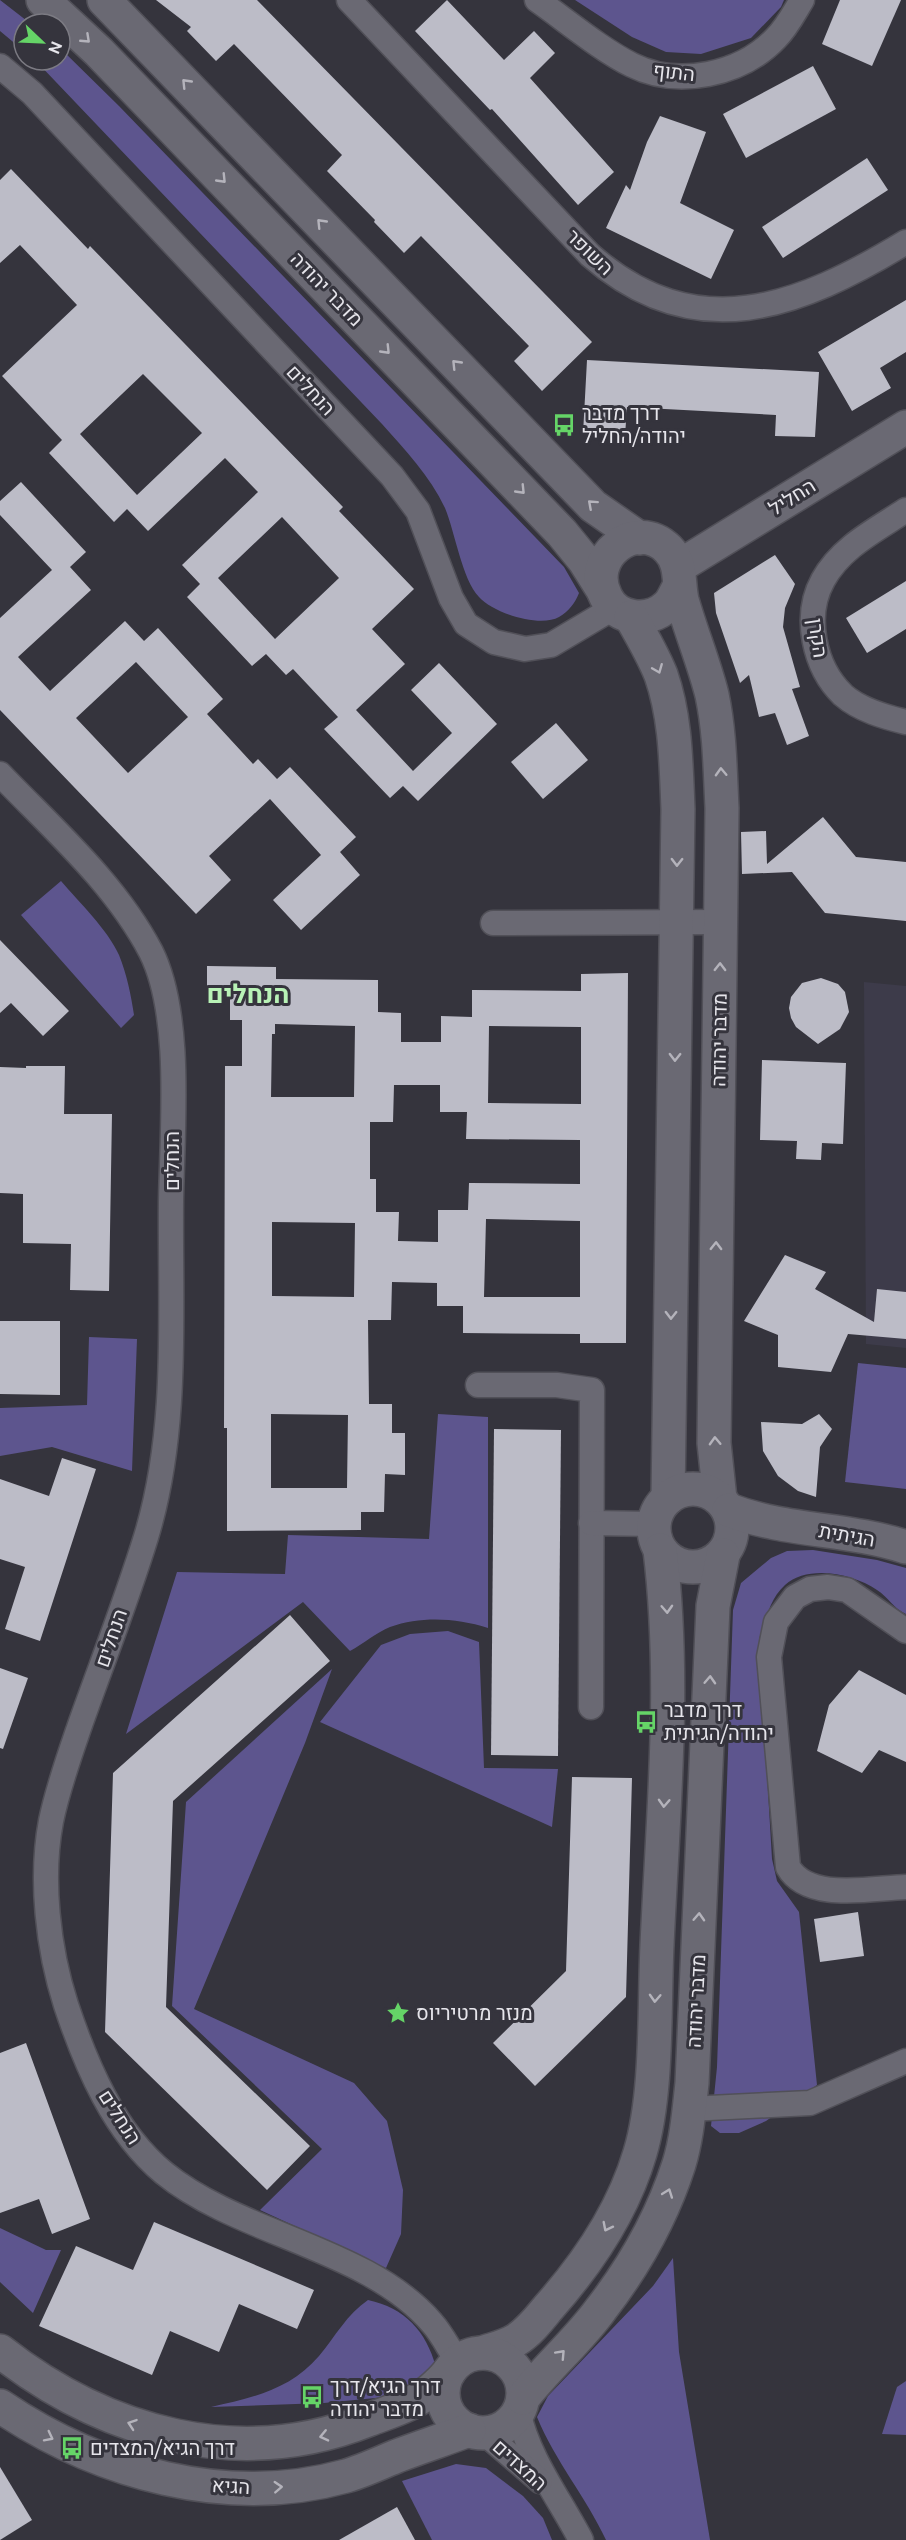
<svg xmlns="http://www.w3.org/2000/svg" width="906" height="2540" viewBox="0 0 906 2540" font-family="Ubuntu,Heebo,sans-serif">
	<style>
		.built { fill: #3d3b4a }
		.green { fill: #5d558e }
		.building { fill: #bcbcc7; fill-rule: evenodd }
		.lines { fill: none; stroke-linecap: round; stroke-linejoin: round }
		.street-casing { stroke: #515058; stroke-width: 27 }
		.secondary-casing { stroke: #515058; stroke-width: 36 }
		.street { stroke: #6a6973; stroke-width: 24 }
		.secondary { stroke: #6a6973; stroke-width: 33 }
		.oneway { stroke: #b4b3bb }
		.labels { text-anchor: middle; stroke-width: 6; stroke-linejoin: round; paint-order: stroke }
		.street-label { font-size: 20px; fill: #e6e5eb; stroke: #35343d }
		.poi-label { font-size: 20px; fill: #e6e5eb; stroke: #35343d; text-anchor: start }
		.district-label { font-size: 26px; font-weight: bold; fill: #b8f2b6; stroke: #35343d }
	</style>
	<rect width="100%" height="100%" fill="#35343d"/>
	<path class="built" d="M864 982 906 986V1348L866 1344Z"/>
	<g class="green">
		<path d="M0 0 31 24H24V51L0 31Z"/>
		<path d="M575 0H784L781 7 751 38 701 54 666 52 632 37Z"/>
		<path d="M60 48 119 106 564 567 579 593C575 603 569 611 559 617 540 628 493 613 479 597 462 579 455 532 445 508 430 476 405 450 382 424L35 60H60Z"/>
		<path d="M61 881C79 902 108 930 119 955 127 975 131 995 134 1015L121 1028 21 915Z"/>
		<path d="M89 1337 137 1339 132 1471 52 1447 0 1456V1408L87 1405Z"/>
		<path d="M858 1363 906 1368V1489L845 1482Z"/>
		<path d="M438 1414 488 1417V1628C456 1618 422 1616 390 1627 377 1632 363 1644 350 1651L303 1602 126 1734 177 1572 285 1574 288 1535 429 1539Z"/>
		<path d="M813 1550 877 1560 906 1568V1614C894 1609 888 1597 877 1590 854 1574 808 1564 785 1585 770 1598 765 1622 759 1639L772 1859 777 1881 799 1912 817 2085 766 2121 739 2133H720L711 2126 717 2067 733 1610 741 1583 771 1558 787 1551Z"/>
		<path d="M448 1631 479 1642 484 1768 558 1769 552 1827 320 1722 381 1645 410 1634Z"/>
		<path d="M332 1669 305 1743 194 2009 354 2083 387 2121 403 2190 401 2234 386 2268 260 2210 322 2149 172 2006 186 1802Z"/>
		<path d="M0 2228 46 2250H61L33 2313 0 2282Z"/>
		<path d="M673 2258 679 2352 710 2540H606C586 2497 555 2461 537 2417L548 2396 653 2286Z"/>
		<path d="M368 2300C405 2308 426 2331 436 2367L406 2395 324 2403 211 2407C251 2398 290 2390 319 2356 335 2337 347 2314 368 2300Z"/>
		<path d="M906 2381V2435L882 2434 897 2387Z"/>
		<path d="M456 2464 486 2468 523 2496 543 2518 552 2540H432L402 2481Z"/>
	</g>
	<g class="building">
		<path d="M156 0H257L592 342 542 391 514 361 529 346 421 236 404 253 374 222 375 220 327 171 342 155 234 44 216 61 187 31 191 27Z"/>
		<path d="M447 0 504 60 534 31 555 53 530 78 614 172 578 205 492 109 490 110 415 31Z"/>
		<path d="M840 0H901L872 66 822 44Z"/>
		<path d="M813 66 836 109 746 158 723 114Z"/>
		<path d="M660 116 706 132 680 203 734 230 711 279 606 228 626 185 630 190 647 142Z"/>
		<path d="M867 158 888 190 783 258 762 227Z"/>
		<path d="M11 169 88 249 90 246 343 507 339 511 414 589 372 629 405 664 356 710 413 771 452 733 411 690 439 663 497 724 418 801 403 786 390 798 324 729 338 717 293 669 286 675 266 654 252 666 187 597 200 584 182 565 258 492 225 458 148 531 127 509 114 522 49 453 62 440 2 376 77 305 20 245 0 263V180ZM143 374 202 433 137 495 80 434ZM282 517 339 578 275 639 218 578Z"/>
		<path d="M906 300V352L880 368 891 388 852 411 818 352Z"/>
		<path d="M587 360 819 372 815 437 775 436 776 415 627 407 625 436 583 434Z"/>
		<path d="M21 482 86 552 70 567 91 590 18 657 50 691 125 621 144 641 158 628 223 699 207 714 253 764 258 759 277 779 290 767 356 837 340 852 360 875 301 930 273 900 321 855 270 799 209 856 231 880 196 914 0 710V618L52 570 0 515V501ZM136 662 188 717 128 773 76 718Z"/>
		<path d="M775 555 795 584 785 608 783 627 800 687 792 689 809 736 787 745 775 713 759 717 749 675 740 683 716 613 714 593Z"/>
		<path d="M906 581V629L867 653 846 618Z"/>
		<path d="M556 723 588 760 543 799 511 762Z"/>
		<path d="M823 817 856 857 906 862V921L825 913 792 872 742 874 741 832 766 831 767 864Z"/>
		<path d="M0 940 69 1011 43 1036 11 1003 0 1013Z"/>
		<path d="M207 966 276 967V979L378 980V1012L401 1013V1042H441V1016L472 1017V990L581 991V974L628 973 626 1343H580V1334L463 1333V1306H437V1283L392 1282 391 1320H368L369 1404H392V1433H405V1475L385 1474 384 1512H361V1530L227 1531V1428H224L225 1066H242V1020H230V997H207ZM275 1024 355 1026 354 1097H271L272 1034H275ZM489 1026 581 1027V1104L488 1103ZM394 1085H440V1112H467L466 1139 580 1140V1184L469 1183 468 1210H438V1242L398 1241 399 1212H376V1179H370V1122H393ZM486 1219 580 1221V1297H484ZM272 1222 355 1223 354 1297 272 1296ZM271 1414 348 1415 347 1488H271Z"/>
		<path d="M821 978 838 984 845 992 849 1012 840 1029 818 1044 796 1027 791 1018 789 1008 791 997 802 983Z"/>
		<path d="M762 1060 846 1063 843 1144 822 1143 821 1160 796 1159 797 1141 760 1140Z"/>
		<path d="M26 1066H65L64 1114H112L109 1291 70 1290 71 1244 23 1243V1194L0 1193V1067L26 1068Z"/>
		<path d="M785 1255 826 1272 815 1289 874 1322 877 1289 906 1292V1339L848 1334 831 1372 778 1367V1335L744 1321Z"/>
		<path d="M0 1321H60V1395L0 1394Z"/>
		<path d="M819 1414 832 1429 820 1447 816 1497 798 1491 778 1476 763 1451 761 1422 802 1424Z"/>
		<path d="M494 1429 561 1430 558 1756 491 1755Z"/>
		<path d="M62 1458 96 1469 40 1641 5 1629 25 1567 0 1559V1479L49 1496Z"/>
		<path d="M290 1615 330 1661 173 1801 166 2007 310 2146 267 2190 105 2032 113 1773Z"/>
		<path d="M0 1668 28 1678 3 1749 0 1748Z"/>
		<path d="M859 1670 906 1695V1762L879 1750 862 1773 817 1751 829 1705Z"/>
		<path d="M572 1777 632 1778 626 1997 535 2086 493 2043 566 1971Z"/>
		<path d="M858 1912 864 1956 820 1962 814 1919Z"/>
		<path d="M26 2043 90 2219 52 2234 39 2199 0 2213V2053Z"/>
		<path d="M154 2222 314 2290 297 2329 239 2304 219 2352 170 2331 152 2375 39 2326 76 2246 133 2270Z"/>
		<path d="M0 2467 32 2520 0 2540Z"/>
		<path d="M397 2507 415 2540H339Z"/>
	</g>
	<g class="lines">
		<g class="street-casing">
			<g id="street">
				<path d="M349 0 590 255C696 348 799 307 906 242"/>
				<path d="M537 0C567 21 600 49 632 65 678 88 741 75 776 38 787 27 794 13 802 0"/>
				<path d="M0 66 32 93 392 476 418 511 451 598 466 624 494 642 525 649 551 645 615 607"/>
				<path d="M906 510C876 530 841 547 823 580 803 616 814 667 843 695 860 710 885 717 906 722"/>
				<path d="M0 774C53 829 115 883 151 952 183 1016 172 1130 171 1202 170 1313 179 1429 146 1537 127 1599 103 1660 81 1722 70 1754 58 1787 51 1821 40 1879 48 1949 66 2005 86 2065 114 2132 164 2173 240 2235 368 2248 432 2323 442 2334 449 2349 458 2362"/>
				<path d="M493 923 721 922"/>
				<path d="M478 1385H557L592 1390 591 1707"/>
				<path d="M591 1523 654 1524"/>
				<path d="M906 1631 847 1590 828 1587 810 1589 795 1597 776 1622 769 1657 788 1867C808 1902 871 1888 906 1887"/>
				<path d="M689 2109 810 2103 906 2061"/>
				<path d="M518 2411C528 2458 559 2498 581 2540"/>
				<path d="M483 2432 540 2481"/>
			</g>
		</g>
		<g class="secondary-casing">
			<g id="secondary">
				<path d="M43 0 99 52 562 533 584 560 601 587"/>
				<path d="M104 0 593 506 639 538"/>
				<path d="M678 567 906 427"/>
				<path d="M679 587C675 593 673 601 667 606 649 623 617 620 606 597 585 557 636 517 668 549 682 563 678 582 682 600 691 632 704 663 712 695 720 733 720 770 722 808L714 1443 720 1499"/>
				<path d="M631 617C642 636 653 655 661 675 676 718 676 764 678 809L668 1498"/>
				<circle cx="693" cy="1528" r="39"/>
				<path d="M729 1510C786 1532 848 1528 906 1547"/>
				<path d="M0 2351C106 2434 239 2471 368 2420 405 2406 422 2403 449 2372"/>
				<path d="M482 2353C493 2349 507 2346 516 2340 529 2332 539 2319 548 2308 588 2263 623 2211 640 2153 658 2093 654 2008 657 1945 663 1814 676 1681 660 1550"/>
				<circle cx="483" cy="2393" r="40"/>
				<path d="M523 2398C547 2367 578 2341 601 2309 635 2265 662 2217 679 2164 687 2138 689 2110 692 2083L713 1606 723 1555"/>
				<path d="M0 2406C99 2473 227 2509 346 2476 363 2471 380 2463 397 2456 421 2447 445 2439 469 2430"/>
			</g>
		</g>
		<use href="#street" class="street"/>
		<use href="#secondary" class="secondary"/>
	</g>
	<defs><path id="oneway-chevron" d="M-2-3.5L2.5 0L-2 3.5" fill="none" stroke-width="1.6" stroke-linecap="round" stroke-linejoin="round" transform="scale(1.5)"/></defs>
	<g class="oneway">
		<use href="#oneway-chevron" transform="translate(86 39) rotate(43)"/>
		<use href="#oneway-chevron" transform="translate(186 83) rotate(-134)"/>
		<use href="#oneway-chevron" transform="translate(222 179) rotate(46)"/>
		<use href="#oneway-chevron" transform="translate(321 223) rotate(-134)"/>
		<use href="#oneway-chevron" transform="translate(386 350) rotate(46)"/>
		<use href="#oneway-chevron" transform="translate(456 364) rotate(-134)"/>
		<use href="#oneway-chevron" transform="translate(521 490) rotate(46)"/>
		<use href="#oneway-chevron" transform="translate(592 504) rotate(-138)"/>
		<use href="#oneway-chevron" transform="translate(658 669) rotate(68)"/>
		<use href="#oneway-chevron" transform="translate(721 772) rotate(-92)"/>
		<use href="#oneway-chevron" transform="translate(677 862) rotate(91)"/>
		<use href="#oneway-chevron" transform="translate(720 967) rotate(-89)"/>
		<use href="#oneway-chevron" transform="translate(675 1057) rotate(91)"/>
		<use href="#oneway-chevron" transform="translate(716 1246) rotate(-89)"/>
		<use href="#oneway-chevron" transform="translate(671 1315) rotate(91)"/>
		<use href="#oneway-chevron" transform="translate(715 1441) rotate(-92)"/>
		<use href="#oneway-chevron" transform="translate(667 1609) rotate(87)"/>
		<use href="#oneway-chevron" transform="translate(710 1680) rotate(-87)"/>
		<use href="#oneway-chevron" transform="translate(664 1803) rotate(93)"/>
		<use href="#oneway-chevron" transform="translate(699 1917) rotate(-87)"/>
		<use href="#oneway-chevron" transform="translate(655 1998) rotate(93)"/>
		<use href="#oneway-chevron" transform="translate(668 2193) rotate(-70)"/>
		<use href="#oneway-chevron" transform="translate(607 2227) rotate(117)"/>
		<use href="#oneway-chevron" transform="translate(561 2354) rotate(-47)"/>
		<use href="#oneway-chevron" transform="translate(132 2424) rotate(-161)"/>
		<use href="#oneway-chevron" transform="translate(324 2436) rotate(167)"/>
		<use href="#oneway-chevron" transform="translate(49 2437) rotate(27)"/>
		<use href="#oneway-chevron" transform="translate(278 2487) rotate(-3)"/>
	</g>
	<defs>
		<g id="bus-bare" transform="scale(1.8)"><path d="M-5-6H5V4H4V6H2V4H-2V6H-4V4H-5ZM-3.5-4V0h7V-4ZM-3.5 1.2v1.5H-2V1.2ZM2 1.2v1.5H3.5V1.2Z" fill="#65d467" stroke="#35343d" stroke-width="2.5" paint-order="stroke"/></g>
		<g id="sight-bare" transform="scale(1.8)"><path d="M0-6L1.8-2.2L6-1.7L2.9 1.2L3.7 5.4L0 3.3L-3.7 5.4L-2.9 1.2L-6-1.7L-1.8-2.2Z" fill="#65d467" stroke="#35343d" stroke-width="2.5" paint-order="stroke"/></g>
	</defs>
	<g fill-rule="evenodd">
		<use href="#bus-bare" x="564" y="425"/>
		<use href="#bus-bare" x="646" y="1722"/>
		<use href="#sight-bare" x="398" y="2013"/>
		<use href="#bus-bare" x="312" y="2397"/>
		<use href="#bus-bare" x="72" y="2448"/>
	</g>
	<g class="labels">
		<g class="street-label">
			<text transform="translate(674 72) rotate(6)" y="7">התוף</text>
			<text transform="translate(590 252) rotate(44)" y="7">השופר</text>
			<text transform="translate(327 289) rotate(46)" y="7">מדבר יהודה</text>
			<text transform="translate(311 390) rotate(47)" y="7">הנחלים</text>
			<text transform="translate(792 497) rotate(-32)" y="7">החליל</text>
			<text transform="translate(818 638) rotate(82)" y="7">הקרן</text>
			<text transform="translate(719 1040) rotate(-89)" y="7">מדבר יהודה</text>
			<text transform="translate(172 1161) rotate(-90)" y="7">הנחלים</text>
			<text transform="translate(847 1535) rotate(10)" y="7">הגיתית</text>
			<text transform="translate(111 1638) rotate(-71)" y="7">הנחלים</text>
			<text transform="translate(696 2001) rotate(-87)" y="7">מדבר יהודה</text>
			<text transform="translate(120 2117) rotate(57)" y="7">הנחלים</text>
			<text transform="translate(520 2465) rotate(42)" y="7">המצדים</text>
			<text transform="translate(231 2486) rotate(3)" y="7">הגיא</text>
		</g>
		<g class="poi-label">
			<text x="582" y="420">דרך מדבר<tspan x="582" dy="23">יהודה/החליל</tspan></text>
			<text x="664" y="1717">דרך מדבר<tspan x="664" dy="23">יהודה/הגיתית</tspan></text>
			<text x="416" y="2020">מנזר מרטיריוס</text>
			<text x="330" y="2393">דרך הגיא/דרך<tspan x="330" dy="23">מדבר יהודה</tspan></text>
			<text x="90" y="2455">דרך הגיא/המצדים</text>
		</g>
		<g class="district-label">
			<text x="248" y="1003">הנחלים</text>
		</g>
	</g>
	<g transform="translate(42 42) rotate(113)"><circle r="28" fill="#35343d" stroke="#7c7b83" stroke-width="1.5"/>
	<path d="M0-4.5L10 22L0 15L-10 22Z" fill="#65d467"/>
	<text y="-9" font-size="16" font-weight="bold" text-anchor="middle" fill="#e6e5eb">N</text>
	</g>
</svg>
